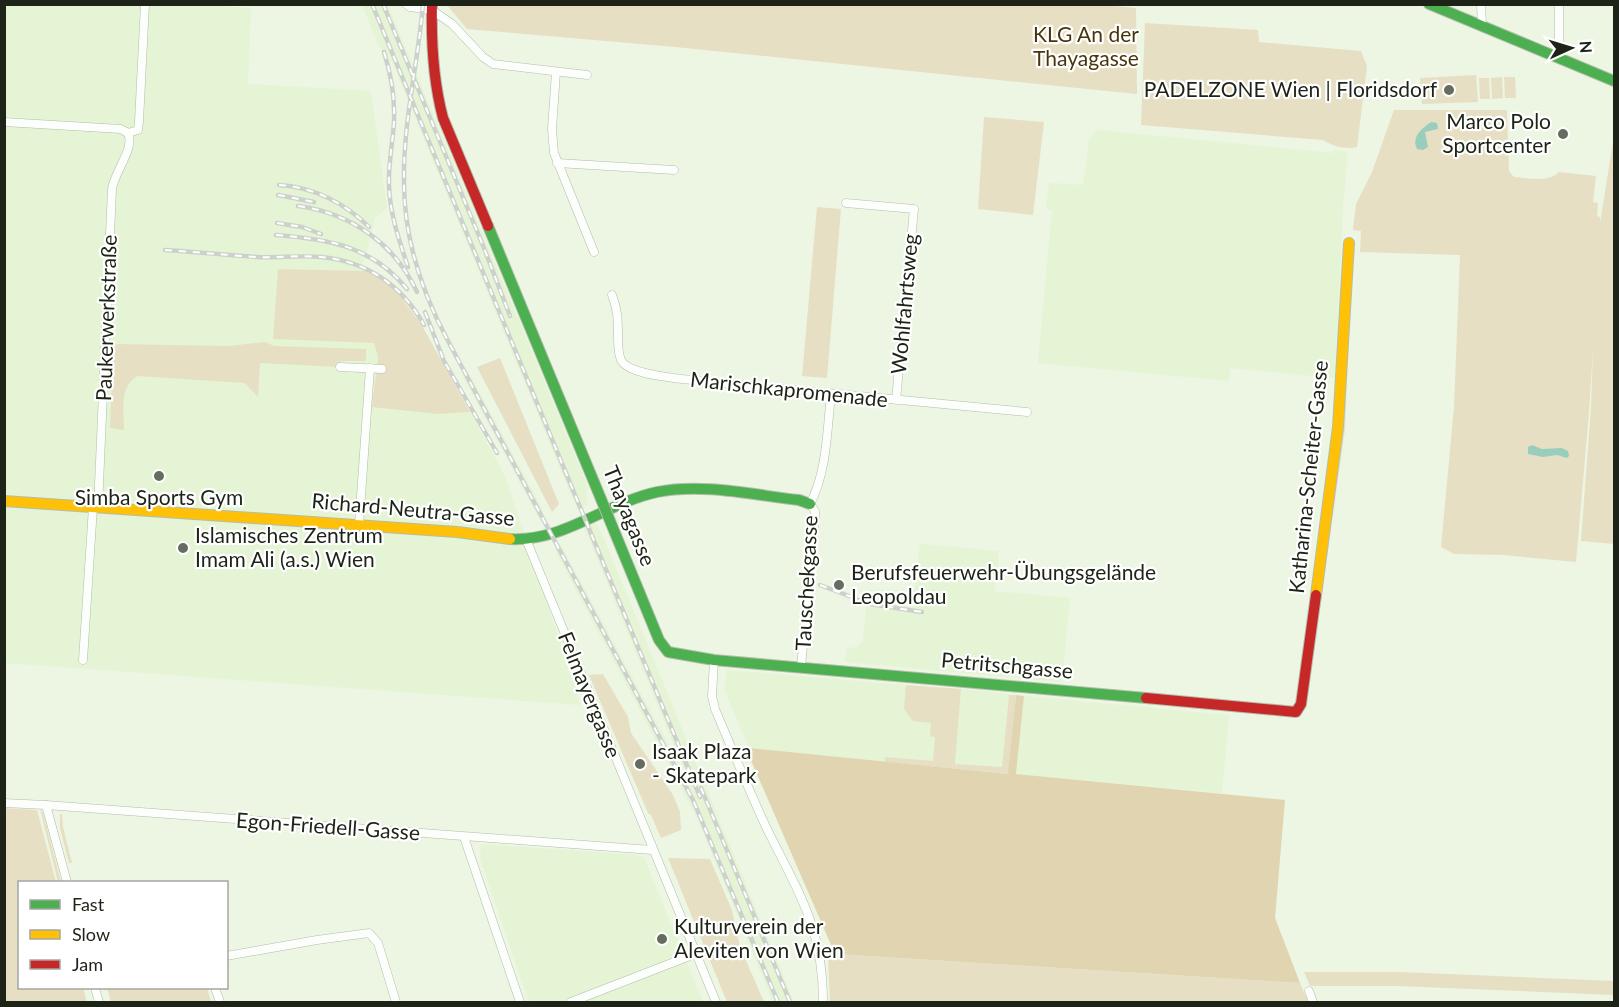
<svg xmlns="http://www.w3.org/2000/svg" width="1619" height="1007" viewBox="0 0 1619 1007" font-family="Lato,sans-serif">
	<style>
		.built { fill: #e4f4d5 }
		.green { fill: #e6dfc4 }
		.forest { fill: #e1d5b1 }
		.water { fill: #99cdbc }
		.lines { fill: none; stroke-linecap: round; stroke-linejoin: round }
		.street-casing { stroke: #b4bcad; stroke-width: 9 }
		.fast-casing { stroke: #b4bcad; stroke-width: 12 }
		.slow-casing { stroke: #b4bcad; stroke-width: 12 }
		.jam-casing { stroke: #b4bcad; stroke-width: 12 }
		.street { stroke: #fcfefb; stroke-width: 8 }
		.fast { stroke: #4caf50; stroke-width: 10 }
		.slow { stroke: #ffc107; stroke-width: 10 }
		.jam { stroke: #c62828; stroke-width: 10 }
		.rail-casing { stroke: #cdd1cb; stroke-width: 4.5 }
		.rail { stroke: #fff; stroke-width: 2; stroke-dasharray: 7; stroke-linecap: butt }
		.fast-bridge-casing { stroke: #b4bcad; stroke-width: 12; stroke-linecap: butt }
		.fast-bridge { stroke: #4caf50; stroke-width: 10 }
		.poi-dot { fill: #656d5e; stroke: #fff; stroke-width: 2 }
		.labels { text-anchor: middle; stroke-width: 4.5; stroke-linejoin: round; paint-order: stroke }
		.park-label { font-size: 21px; fill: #49340b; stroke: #fff }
		.poi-label { font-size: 21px; fill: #1d2316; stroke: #fff; text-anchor: start }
		.street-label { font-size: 21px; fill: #1d2316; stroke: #fff }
	</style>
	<rect width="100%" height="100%" fill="#ecf6e3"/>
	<g class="built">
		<path d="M182 4 251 8 248 84 371 91 387 208 375 218 367 251 360 271 278 269 273 339 374 343 378 357 376 376 438 414 470 412 505 476 581 705 5 663 6 635 4 634V5Z"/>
		<path d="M362 5H388L588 487 586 500 588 505 577 510 573 500 392 62 379 46Z"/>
		<path d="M1097 130 1333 153 1334 150 1346 151V154H1348L1343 207 1335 378 1230 368 1229 381 1038 363 1052 210 1046 209 1049 183 1083 185 1089 139Z"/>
		<path d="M468 371 542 508 544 514 538 517 465 381 462 374Z"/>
		<path d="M595 522 603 536 794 1002H773L697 818 556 553 555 548 561 545 689 782 588 537 584 527Z"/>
		<path d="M920 544 999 551 995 591 1070 598 1062 682 845 662 846 648 858 647 863 640 867 597 913 600Z"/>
		<path d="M727 670 906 685V689L931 723 935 736 933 762 885 757V762L749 748 724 689Z"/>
		<path d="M961 689 1009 694 1002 768 955 764Z"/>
		<path d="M1024 696 1229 715 1222 793 1016 774Z"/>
		<path d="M481 844 638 855 644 858 703 1002H529L480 859Z"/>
	</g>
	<g class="green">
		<path d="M1104 5 1136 8 1137 94 675 47 467 29 447 5Z"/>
		<path d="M1145 23 1258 30 1259 42 1361 51 1367 66 1357 147C1346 150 1332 146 1323 140L1141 125Z"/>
		<path d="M1476 75 1478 102 1422 104 1420 78Z"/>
		<path d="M1502 77 1503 98 1492 99 1491 78Z"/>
		<path d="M1504 77H1515L1516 98H1505Z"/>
		<path d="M1479 78H1489L1490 99H1480Z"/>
		<path d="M1394 110H1507L1509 171 1514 177C1528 178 1548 183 1559 172L1596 176 1593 202 1598 203 1597 216 1600 217V223L1614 136V544L1581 541 1591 407 1593 348 1589 412 1576 562 1503 555 1454 554 1441 547 1454 407 1460 255 1360 252 1361 231 1353 230 1356 204 1372 172Z"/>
		<path d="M984 117 1044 122 1033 215 978 209Z"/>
		<path d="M817 207 841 209 827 378 802 376Z"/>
		<path d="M278 269 366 271 395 289 421 324 470 412 438 414 372 407 378 357 374 343 273 339Z"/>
		<path d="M265 342 274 346 366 349V361H340V367L260 363 258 397 245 383 137 376C119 387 124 411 124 430L110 428 113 344 228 346Z"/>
		<path d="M500 358 559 504 552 512 477 367Z"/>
		<path d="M1347 371 1345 429 1308 694H1306Z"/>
		<path d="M603 674 628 717 631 733 673 795 680 812 681 830 661 838 651 815 648 813 589 675Z"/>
		<path d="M906 685 961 689 955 764 1002 767 1009 695H1016L1009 774 885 762V757L933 761 935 737 930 736 931 723 913 721 904 709Z"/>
		<path d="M4 808 37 810 56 882H20V988H83L87 1002H5Z"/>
		<path d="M40 809 43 813 61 882H58Z"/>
		<path d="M60 814H62L63 827 72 863H69L60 828Z"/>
		<path d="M668 858 710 859 732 910 740 947 764 1002H727Z"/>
		<path d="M835 954 1300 983 1308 1002H830L828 955Z"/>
		<path d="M1304 972H1400L1614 981V995L1398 986H1310Z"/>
		<path d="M107 988H207L211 1002H111Z"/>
	</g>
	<path class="forest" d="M1016 695 1024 696 1016 774 1285 800 1275 918 1300 983 835 954 746 749 750 748 1008 774Z"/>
	<g class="water">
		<path d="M1431 122 1437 123 1438 129 1425 132 1428 147 1423 150 1417 149C1411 136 1423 128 1431 122Z"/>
		<path d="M1532 445 1542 449 1562 448 1568 451 1569 456 1567 458 1557 455 1543 457 1528 454V447Z"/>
	</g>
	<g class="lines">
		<g class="street-casing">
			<g id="street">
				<path d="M406 4 410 7 432 10 452 24 483 57 493 64 587 75"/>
				<path d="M1481 4 1482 26"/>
				<path d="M1559 4V58"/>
				<path d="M556 72 552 129 554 153 594 252"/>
				<path d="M4 122 121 129 128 133"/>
				<path d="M128 133 138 130 139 121 145 4"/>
				<path d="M557 163 674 170"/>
				<path d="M846 203 914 209 896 400"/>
				<path d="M612 295C618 310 618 321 618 337 618 343 618 353 621 360 628 374 668 377 682 379L1027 412"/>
				<path d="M340 367 382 369"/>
				<path d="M98 507 112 189C115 170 135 149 128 133"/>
				<path d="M359 525 370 368"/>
				<path d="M526 539 716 1002"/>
				<path d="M83 660 93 507"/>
				<path d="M714 660 712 696 715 709C732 749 748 788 766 827 798 892 823 926 823 1002"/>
				<path d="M801 667 815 518V511L810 504C827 472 827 430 831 395"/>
				<path d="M4 803 46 805 652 850"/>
				<path d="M46 805 67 882"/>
				<path d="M464 837 520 1002"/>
				<path d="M226 956 317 940 369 933 378 943 396 1002"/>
				<path d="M95 988 99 1002"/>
				<path d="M215 988 220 1002"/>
				<path d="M1309 991 1313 1002"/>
				<path d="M571 1002 695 954"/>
			</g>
		</g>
		<g class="fast-casing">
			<g id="fast">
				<path d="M1429 4 1614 81"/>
				<path d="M488 226 601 499"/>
				<path d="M608 516 659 640 668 652 714 660 1146 698"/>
				<path d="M510 539C564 542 606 503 657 492 703 483 753 495 799 500L810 504"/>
			</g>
		</g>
		<g class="slow-casing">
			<g id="slow">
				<path d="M4 501 457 532 510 539"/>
				<path d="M1316 595 1338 427 1349 243"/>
			</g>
		</g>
		<g class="jam-casing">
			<g id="jam">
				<path d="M432 4C431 43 433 80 443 118L488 226"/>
				<path d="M1146 698 1296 712 1301 704 1316 595"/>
			</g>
		</g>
		<use href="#street" class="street"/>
		<use href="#fast" class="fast"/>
		<use href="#slow" class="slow"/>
		<use href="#jam" class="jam"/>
		<g class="rail-casing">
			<g id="rail">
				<path d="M372 4 700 797"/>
				<path d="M383 4 484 248 510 316"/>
				<path d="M423 4C418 64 403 122 404 182 404 238 421 290 447 339L693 800 778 1002"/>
				<path d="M384 52C391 74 395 97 394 121 393 142 388 164 389 186 390 214 399 240 408 267"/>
				<path d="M279 185C313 187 345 203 369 227"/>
				<path d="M278 195 314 202"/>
				<path d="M298 206C351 213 395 244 417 292"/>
				<path d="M277 223 302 227 321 234"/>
				<path d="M276 235C328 239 372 246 407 289"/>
				<path d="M165 250C195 252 226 255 257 257 278 258 300 255 321 257 366 261 402 285 424 325"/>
				<path d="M425 312 444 361 497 453"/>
				<path d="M820 585 870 604 922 612"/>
				<path d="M701 788 790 1002"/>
			</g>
		</g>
		<use href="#rail" class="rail"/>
		<g class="fast-bridge-casing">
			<path id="fast-bridge" d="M601 499 608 516"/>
		</g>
		<use href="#fast-bridge" class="fast-bridge"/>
	</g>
	<g class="poi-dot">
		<circle cx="1449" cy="90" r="6"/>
		<circle cx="1563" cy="134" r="6"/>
		<circle cx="159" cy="476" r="6"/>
		<circle cx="183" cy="548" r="6"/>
		<circle cx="839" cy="585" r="6"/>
		<circle cx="640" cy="764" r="6"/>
		<circle cx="662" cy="939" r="6"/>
	</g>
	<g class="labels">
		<g class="park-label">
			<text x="1086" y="42">KLG An der<tspan x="1086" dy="24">Thayagasse</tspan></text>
		</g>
		<g class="poi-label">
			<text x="1437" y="97" text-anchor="end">PADELZONE Wien | Floridsdorf</text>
			<text x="1551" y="129" text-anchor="end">Marco Polo<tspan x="1551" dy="24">Sportcenter</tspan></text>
			<text x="159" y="505" text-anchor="middle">Simba Sports Gym</text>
			<text x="195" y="543">Islamisches Zentrum<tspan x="195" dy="24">Imam Ali (a.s.) Wien</tspan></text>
			<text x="851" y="580">Berufsfeuerwehr-Übungsgelände<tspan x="851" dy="24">Leopoldau</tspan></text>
			<text x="652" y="759">Isaak Plaza<tspan x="652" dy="24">- Skatepark</tspan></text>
			<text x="674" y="934">Kulturverein der<tspan x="674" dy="24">Aleviten von Wien</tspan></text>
		</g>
		<g class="street-label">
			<text transform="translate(905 304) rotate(-85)" y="7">Wohlfahrtsweg</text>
			<text transform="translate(107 318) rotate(-88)" y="7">Paukerwerkstraße</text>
			<text transform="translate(789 390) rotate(6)" y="7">Marischkapromenade</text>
			<text transform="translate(1309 477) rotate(-84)" y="7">Katharina-Scheiter-Gasse</text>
			<text transform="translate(413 510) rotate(5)" y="7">Richard-Neutra-Gasse</text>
			<text transform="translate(629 516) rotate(68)" y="7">Thayagasse</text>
			<text transform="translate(807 583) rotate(-87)" y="7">Tauschekgasse</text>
			<text transform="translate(1007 666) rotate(5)" y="7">Petritschgasse</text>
			<text transform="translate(589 695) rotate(68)" y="7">Felmayergasse</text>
			<text transform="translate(328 827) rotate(4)" y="7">Egon-Friedell-Gasse</text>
		</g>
	</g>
	<rect width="1619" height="1007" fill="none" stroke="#1d2316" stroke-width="12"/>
	<rect x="18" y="881" width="210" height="108" fill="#ffffff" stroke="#a5a7a2" stroke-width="1.5"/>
	<rect x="30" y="900" width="30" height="9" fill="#4caf50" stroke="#a5a7a2" stroke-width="1.5"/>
	<text x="72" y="911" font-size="18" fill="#1d2316">Fast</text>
	<rect x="30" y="930" width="30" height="9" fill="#ffc107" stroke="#a5a7a2" stroke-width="1.5"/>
	<text x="72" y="941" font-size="18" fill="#1d2316">Slow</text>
	<rect x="30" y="960" width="30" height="9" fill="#c62828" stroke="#a5a7a2" stroke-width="1.5"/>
	<text x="72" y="971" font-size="18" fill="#1d2316">Jam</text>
	<g transform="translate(1571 48) rotate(86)" stroke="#ffffff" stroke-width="4.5" paint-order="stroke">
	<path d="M0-4.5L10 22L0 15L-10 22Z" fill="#1d2316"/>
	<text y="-9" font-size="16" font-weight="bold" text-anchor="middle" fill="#1d2316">N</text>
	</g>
</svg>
